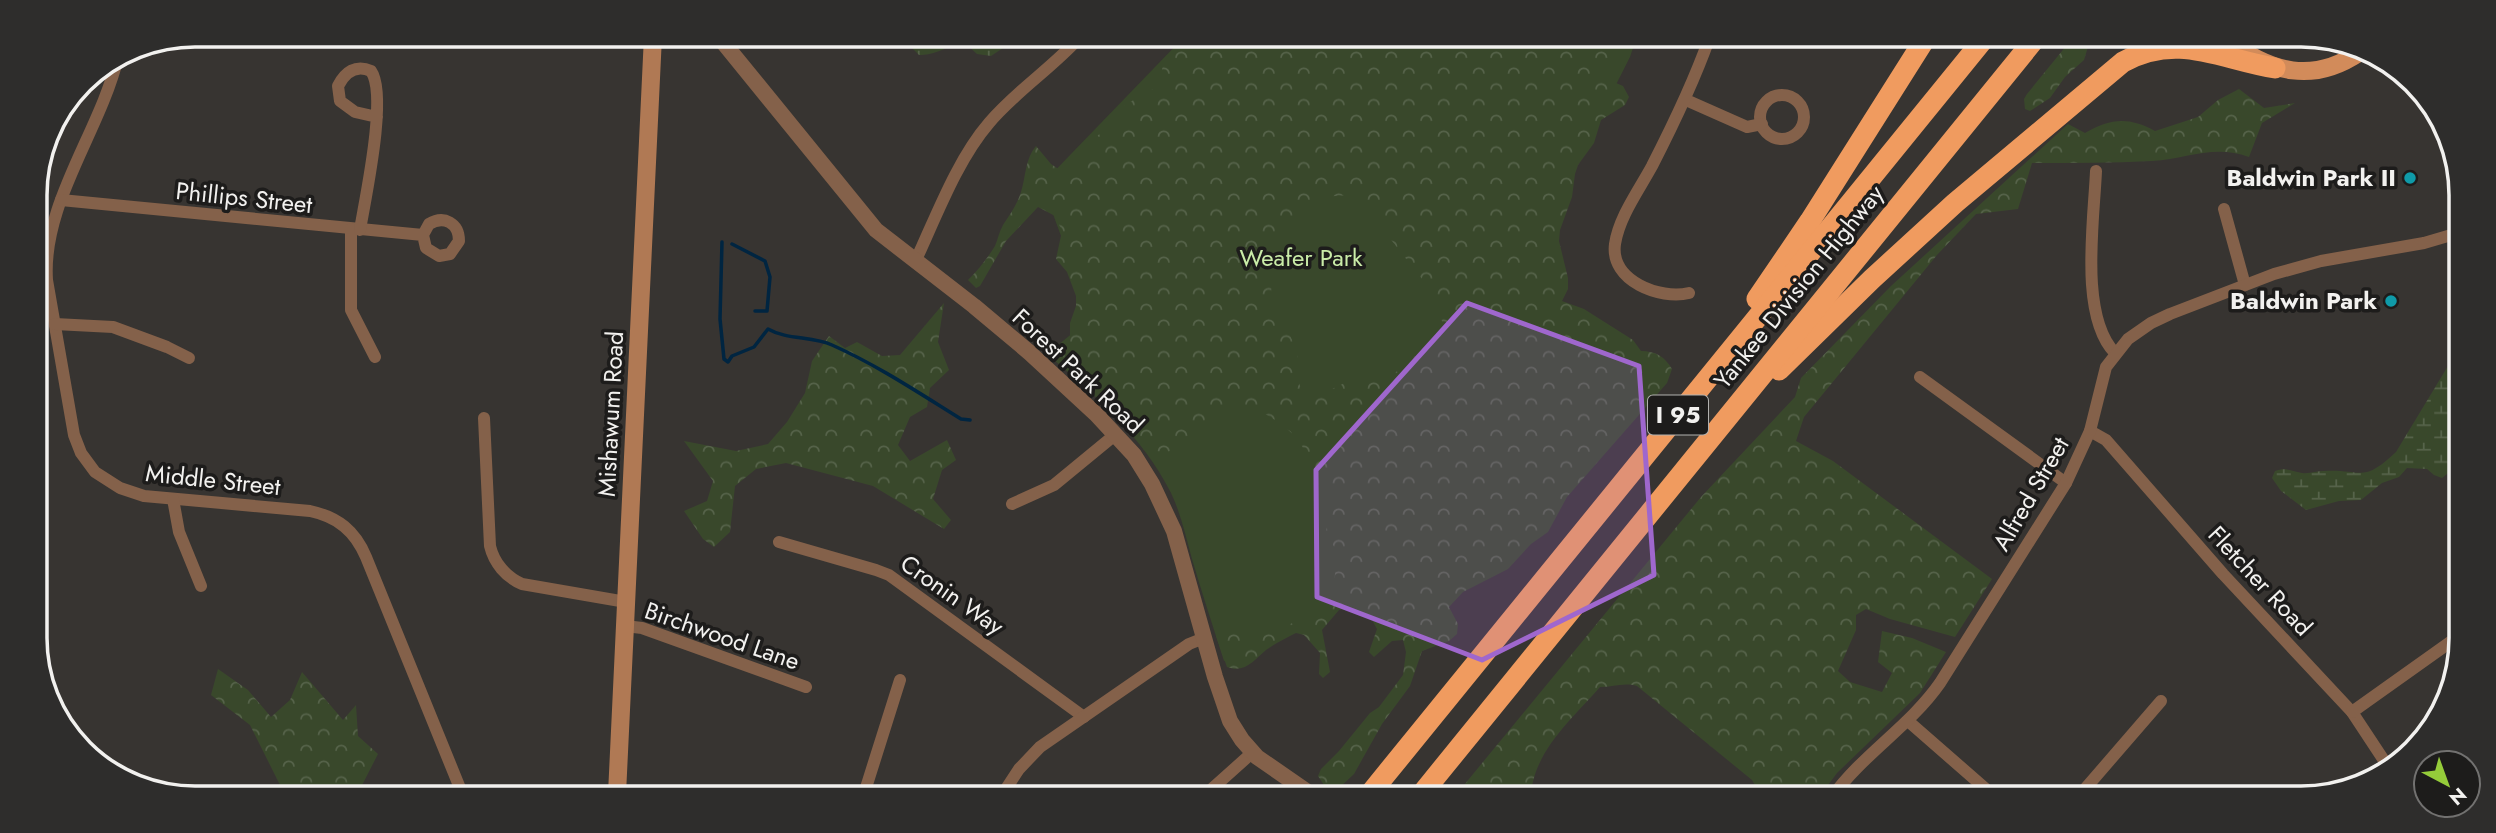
<svg xmlns="http://www.w3.org/2000/svg" width="2496" height="833" viewBox="0 0 2496 833" font-family="Jost,sans-serif">
	<style>
		.green { fill: #39482b }
		.forest { fill: url(#forest-crowns); fill-rule: evenodd }
		.wetland { fill: url(#wetland-marsh) }
		.lines { fill: none; stroke-linecap: round; stroke-linejoin: round }
		.stream { stroke: #002541; stroke-width: 3.5 }
		.minor { stroke: #84614a; stroke-width: 12 }
		.tertiary { stroke: #84614a; stroke-width: 16 }
		.secondary { stroke: #b07954; stroke-width: 18 }
		.primary { stroke: #d28b5a; stroke-width: 18 }
		.motorway { stroke: #f09b5f; stroke-width: 21 }
		.marked { fill: #9f67cd; fill-opacity: 0.2; stroke: #9f67cd; stroke-width: 5; stroke-linejoin: round }
		.culture-dot { fill: #0f9aa8; stroke: #1d1c1b; stroke-width: 2.5 }
		.labels { text-anchor: middle; stroke-width: 7; stroke-linejoin: round; paint-order: stroke }
		.shield { fill: #1d1c1b; stroke: #b2b1af; stroke-width: 2 }
		.shield-label { font-size: 23px; font-weight: bold; fill: #f2f1ef }
		.poi-label { font-size: 24px; font-weight: bold; fill: #f2f1ef; stroke: #1d1c1b; text-anchor: end }
		.street-label { font-size: 24px; fill: #f2f1ef; stroke: #1d1c1b }
		.park-label { font-size: 24px; fill: #caeca8; stroke: #1d1c1b }
		.rim { fill: none; stroke: #f2f1ef; stroke-width: 3.5 }
	</style>
	<defs>
		<pattern id="forest-crowns" width="20" height="18" patternUnits="userSpaceOnUse" patternTransform="scale(1.75)"><rect width="20" height="18" fill="#39482b"/><path d="M2 6a3 3 0 1 1 6 0M12 15a3 3 0 1 1 6 0" fill="none" stroke="#56634a"/></pattern>
		<pattern id="wetland-marsh" width="20" height="14" patternUnits="userSpaceOnUse" patternTransform="scale(1.75)"><rect width="20" height="14" fill="#39482b"/><path d="M1 5h8M5 5V1M11 12h8M15 12V8" fill="none" stroke="#56634a"/></pattern>
	</defs>
	<rect width="100%" height="100%" fill="#373431"/>
	<path class="green" d="M1183 38 1636 39 1630 57 1519 277 1504 528 1224 661C1213 627 1202 593 1192 559 1186 537 1181 514 1171 493 1143 437 1094 394 1047 354L1091 318 1042 184Z"/>
	<g class="forest">
		<path d="M1192 38 1625 39 1621 45 1620 52 1615 57 1601 60 1609 80 1623 86 1629 97 1625 105 1601 120 1594 143 1578 165 1575 174 1572 197 1560 230 1559 241 1568 278V289L1562 301 1584 309 1633 340 1641 351C1656 351 1665 357 1672 369L1667 383 1567 497 1548 532 1531 544 1508 569 1463 592 1449 607 1458 624 1457 634 1449 641 1422 651 1410 686 1382 724 1354 774 1338 789 1324 785 1318 776 1321 769 1339 751 1370 713 1379 707 1403 675 1406 652 1403 640 1392 641 1374 657 1369 652 1377 629 1371 618 1347 608 1339 610 1322 630 1330 672 1323 678 1319 674 1320 653 1304 635 1296 633C1286 638 1276 643 1266 650 1255 659 1245 674 1227 667L1216 636 1248 629 1274 632 1329 605 1330 593 1334 585 1336 562 1334 547 1326 531 1332 508V487L1330 479 1313 468 1299 440 1283 425 1259 410 1224 409 1216 412 1203 422 1189 441 1174 450 1166 452 1144 450C1135 431 1082 376 1064 366L1063 355 1070 341V323L1076 306V296L1067 272 1056 259 1062 231 1055 216 1038 207 1006 241 980 286 976 288 968 280C978 270 987 259 995 246 998 239 999 232 1003 225 1010 214 1017 205 1021 192 1026 176 1025 159 1036 146L1051 164 1067 175 1077 166 1096 136 1115 127 1125 105C1148 90 1161 94 1163 61L1181 49ZM1349 195 1358 198 1437 298 1443 326 1435 339 1389 378 1380 381 1355 377C1333 389 1325 397 1300 386L1297 375 1298 355 1283 317 1271 301 1272 258 1284 233 1297 215 1308 205 1322 197Z"/>
		<path d="M2071 40H2090L2084 60 2065 77 2050 98 2030 111 2025 109 2024 99 2027 94Z"/>
		<path d="M2239 89 2264 108 2295 103 2262 123 2249 157C2214 144 2187 159 2152 161 2112 163 2072 163 2032 163L2018 209 1976 214 1937 255 1804 417 1796 441 1833 461 1992 579 1955 637 1890 619 1866 609 1856 615V630L1838 671 1850 682 1882 692 1892 673 1878 662 1882 631 1912 638 1946 652 1920 693 1837 773 1820 796H1758L1760 794 1752 780 1637 686C1624 682 1613 687 1600 687 1572 719 1533 752 1531 796H1455L1701 497 1795 397 1801 378 1891 286 2068 124 2085 133C2111 118 2129 117 2155 131L2198 117 2218 100Z"/>
		<path d="M944 303 938 342 949 370 930 388 927 407 910 417 898 445 910 461 947 440 956 460 942 470 933 499 951 520 944 529 873 486 786 463 756 469 735 486 730 532 714 547 703 539 684 511 707 501 713 481 684 441 736 451 768 444 787 422 805 393 812 361 829 336 845 348 857 342 882 356 900 355Z"/>
		<path d="M218 669 248 690 271 717 290 700 302 672 343 720 356 705 358 736 378 754 358 793H284L250 725 211 695Z"/>
	</g>
	<g class="wetland">
		<path d="M901 37H1003L1006 41 1003 48 991 56 977 54 965 43C949 44 936 56 919 55Z"/>
		<path d="M2457 351V466L2442 478 2434 475 2427 469 2407 468 2399 477 2382 483 2361 500 2339 501 2306 510 2281 491 2272 478 2275 471C2286 467 2291 471 2302 473 2309 474 2317 471 2324 471 2363 469 2362 484 2396 452Z"/>
	</g>
	<g class="lines">
		<g class="stream">
			<path d="M722 242 720 319 724 359 728 362 732 356 754 347 768 329C787 340 812 336 832 345 877 365 919 393 961 419L970 420"/>
			<path d="M732 244 765 261 770 277 767 311H755"/>
		</g>
		<g class="minor">
			<path d="M118 57C100 132 42 203 47 280L74 435 81 453 95 472 120 488 144 496 310 511C338 517 355 531 366 557L462 793"/>
			<circle cx="1782" cy="117" r="22"/>
			<path d="M1686 100 1747 127 1762 124"/>
			<path d="M2096 171C2094 220 2079 316 2115 353"/>
			<path d="M61 200 423 235 429 224C444 215 459 223 459 241L450 254 439 256 426 248 423 235"/>
			<path d="M2224 209 2245 285"/>
			<path d="M351 229V310L375 357"/>
			<path d="M360 230C365 199 388 95 371 71 356 64 345 72 338 86L340 101 355 112 377 117"/>
			<path d="M915 262C936 217 957 160 989 123 1016 91 1052 68 1080 37"/>
			<path d="M1689 293C1660 300 1610 281 1615 244 1619 217 1639 190 1652 166 1673 125 1693 84 1709 39"/>
			<path d="M55 324 113 327 167 347 189 358"/>
			<path d="M1920 377 2066 483"/>
			<path d="M484 418 490 546C494 563 506 577 522 584L626 602"/>
			<path d="M2090 431 2106 440 2223 574 2352 712 2389 768"/>
			<path d="M173 499 179 532 201 586"/>
			<path d="M1012 504 1054 485 1116 434"/>
			<path d="M779 542 876 570 889 575 1084 717"/>
			<path d="M625 626 642 628 806 687"/>
			<path d="M2352 712 2456 638"/>
			<path d="M1908 721 1995 797"/>
			<path d="M864 794 900 680"/>
			<path d="M1002 795 1019 769 1040 747 1189 644 1204 638"/>
			<path d="M1205 795 1253 752"/>
			<path d="M1832 797C1863 754 1910 726 1940 683L2066 483 2090 431 2106 367 2128 339 2151 323 2170 314 2274 274 2321 261 2424 243 2458 233"/>
			<path d="M2078 797 2161 701"/>
		</g>
		<path class="tertiary" d="M718 36 876 230 974 306 1030 353 1096 414 1134 455 1152 484 1174 531 1215 677 1230 721 1242 740 1257 757 1312 795"/>
		<path class="secondary" d="M617 794 653 36"/>
		<path class="primary" d="M2227 40C2271 73 2313 84 2360 52"/>
		<g class="motorway">
			<path d="M1757 299 1810 221 1925 39"/>
			<path d="M1779 370 1872 279 1955 203 2123 62C2178 32 2220 59 2275 68"/>
			<path d="M1369 795 1983 40"/>
			<path d="M1420 796 2034 40"/>
		</g>
	</g>
	<path class="marked" d="M1467 303 1639 366 1654 575 1482 660 1317 597 1316 470Z"/>
	<g class="culture-dot">
		<circle cx="2410" cy="178" r="7"/>
		<circle cx="2391" cy="301" r="7"/>
	</g>
	<g class="labels">
		<rect class="shield" x="1648" y="395.5" width="60" height="39" rx="5"/>
		<g class="shield-label">
			<text x="1678" y="423">I 95</text>
		</g>
		<g class="poi-label">
			<text x="2396" y="186">Baldwin Park II</text>
			<text x="2377" y="309">Baldwin Park</text>
		</g>
		<g class="street-label">
			<text transform="translate(244 198) rotate(6)" y="8">Phillips Street</text>
			<text transform="translate(1799 287) rotate(-51)" y="8">Yankee Division Highway</text>
			<text transform="translate(1078 371) rotate(43)" y="8">Forest Park Road</text>
			<text transform="translate(611 414) rotate(-87)" y="8">Mishawum Road</text>
			<text transform="translate(213 480) rotate(6)" y="8">Middle Street</text>
			<text transform="translate(2031 494) rotate(-60)" y="8">Alfred Street</text>
			<text transform="translate(2260 581) rotate(47)" y="8">Fletcher Road</text>
			<text transform="translate(952 595) rotate(35)" y="8">Cronin Way</text>
			<text transform="translate(722 636) rotate(19)" y="8">Birchwood Lane</text>
		</g>
		<g class="park-label">
			<text x="1301" y="266">Weafer Park</text>
		</g>
	</g>
	<path d="M0 0H2496V833H0ZM195 47H2301A148 148 0 0 1 2449 195V638A148 148 0 0 1 2301 786H195A148 148 0 0 1 47 638V195A148 148 0 0 1 195 47Z" fill="#2e2d2c" fill-rule="evenodd"/>
	<path class="rim" d="M195 47H2301A148 148 0 0 1 2449 195V638A148 148 0 0 1 2301 786H195A148 148 0 0 1 47 638V195A148 148 0 0 1 195 47Z"/>
	<g transform="translate(2447 784) rotate(139)"><circle r="33" fill="#1d1c1b" stroke="#727170" stroke-width="2"/>
	<path d="M0-5L12 26L0 18L-12 26Z" fill="#95cc3a"/>
	<text y="-10" font-size="19" font-weight="bold" text-anchor="middle" fill="#f2f1ef">N</text>
	</g>
</svg>
